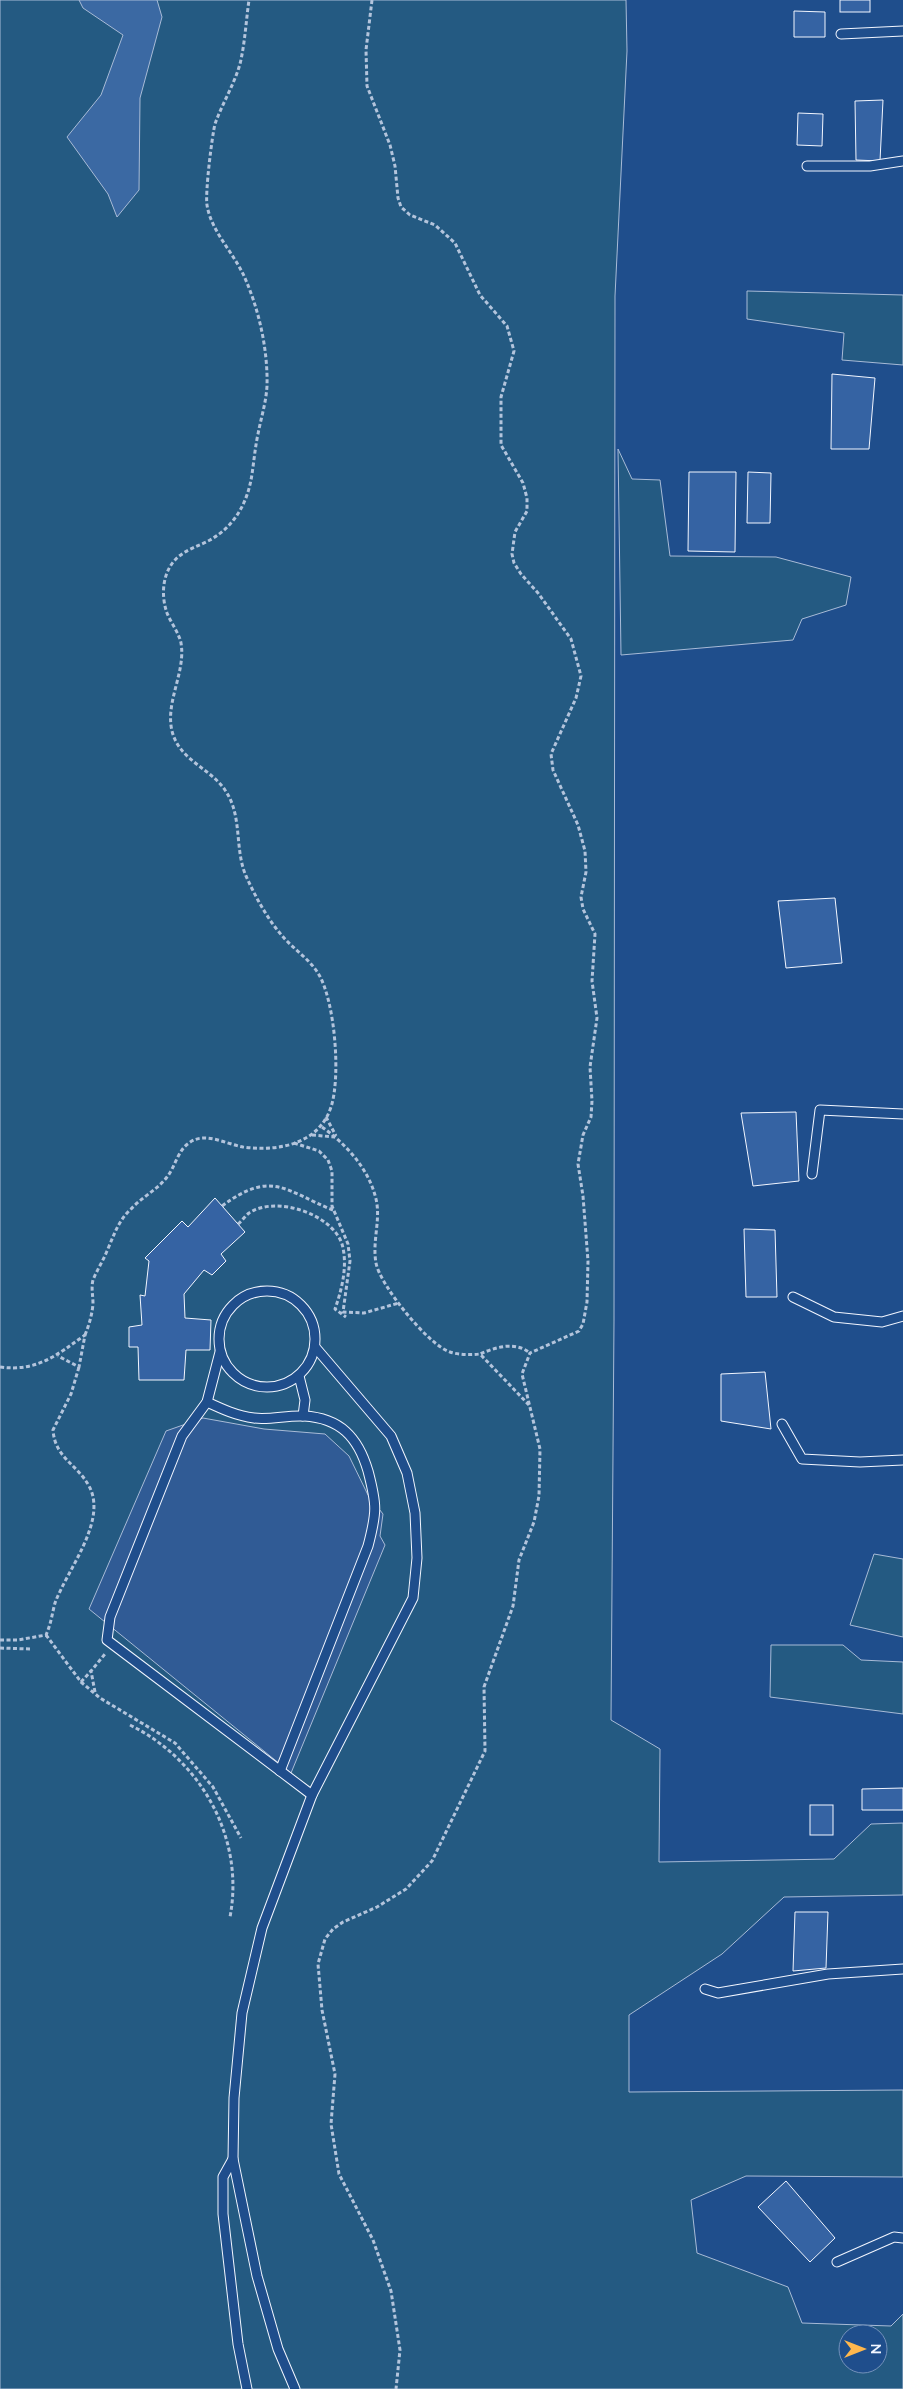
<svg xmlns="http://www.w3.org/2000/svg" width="903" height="2389" viewBox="0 0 903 2389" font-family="Lato,sans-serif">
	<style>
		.green { fill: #245a82; stroke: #a8bbd7; fill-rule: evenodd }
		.parking { fill: #305b95; stroke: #a8bbd7 }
		.water { fill: #3b69a3; stroke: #a8bbd7 }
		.building { fill: #3563a3; stroke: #f2f6ff }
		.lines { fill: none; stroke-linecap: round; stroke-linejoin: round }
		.service-casing { stroke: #f2f6ff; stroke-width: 11 }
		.path { stroke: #b3c4dc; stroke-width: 3; stroke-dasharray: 4 2.5; stroke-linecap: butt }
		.service { stroke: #1f4e8c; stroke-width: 9 }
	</style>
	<rect width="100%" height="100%" fill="#1f4e8c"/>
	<g class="green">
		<path d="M0 0H626L627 51 615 296 614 1320 611 1720 660 1749 659 1862 834 1859 871 1824 903 1823V1895L784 1897 722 1954 629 2015V2092L903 2090V2177L746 2176 691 2200 697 2253 788 2287 802 2323 891 2326 903 2314V2389H0ZM848 2334H878V2364H848Z"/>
		<path d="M747 291 903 295V365L842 360 844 333 747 319Z"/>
		<path d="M618 449 632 479 660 480 670 556 776 557 851 577 846 605 802 619 793 640 621 655Z"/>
		<path d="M874 1554 903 1559V1637L850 1625Z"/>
		<path d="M771 1645H843L861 1660 903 1662V1714L770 1697Z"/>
	</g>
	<path class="parking" d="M203 1418 264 1429 325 1434 349 1456 368 1495 383 1514 380 1536 385 1545 291 1773 89 1609 166 1431Z"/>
	<path class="water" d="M79 0H157L162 17 140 98 139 190 117 217 108 194 67 137 101 95 123 35 83 8Z"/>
	<g class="building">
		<rect x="840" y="0" width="30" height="12"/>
		<path d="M794 11 825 12V37H794Z"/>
		<path d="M883 100 880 161 856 160 855 101Z"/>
		<path d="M798 113 823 114 822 146 797 145Z"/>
		<path d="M832 374 875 378 869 449H831Z"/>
		<path d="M689 472H736L735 552 688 551Z"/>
		<path d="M748 472 771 473 770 523H747Z"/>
		<path d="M835 898 842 963 786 968 778 901Z"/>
		<path d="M796 1112 799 1181 753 1186 741 1113Z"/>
		<path d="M215 1198 245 1232 221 1254 226 1261 212 1275 204 1270 184 1294 185 1318 211 1320 210 1350H186L184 1380H139L138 1347H129V1327L142 1325 140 1295 145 1296 149 1261 145 1258 182 1221 188 1227Z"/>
		<path d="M744 1229 775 1230 777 1297H746Z"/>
		<path d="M765 1372 771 1429 721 1421V1374Z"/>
		<path d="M903 1788V1810H862V1789Z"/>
		<rect x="810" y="1805" width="23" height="30"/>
		<path d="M795 1912H828L826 1968 793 1971Z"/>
		<path d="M786 2181 835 2238 810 2262 758 2207Z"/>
	</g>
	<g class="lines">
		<g class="service-casing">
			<g id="service">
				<path d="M841 34 903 31"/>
				<path d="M807 166H870L903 161"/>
				<path d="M812 1174 820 1110 903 1114"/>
				<circle cx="267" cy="1339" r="48"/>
				<path d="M793 1297 834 1317 882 1322 903 1316"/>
				<path d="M220 1352 207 1402 182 1436 110 1617 107 1640 312 1795"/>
				<path d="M299 1376 305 1400 303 1416"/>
				<path d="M207 1402C222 1409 237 1416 254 1418 271 1420 287 1415 304 1416 340 1418 358 1437 368 1471 377 1505 377 1512 368 1546L280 1771"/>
				<path d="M782 1424 802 1459 860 1462 903 1460"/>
				<path d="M705 1989 718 1993 828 1974 903 1969"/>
				<path d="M233 2159 223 2177V2214L238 2344 247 2389"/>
				<path d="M837 2262 894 2237 903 2238"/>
				<path d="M295 2389 278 2349 257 2276 233 2159 234 2098 242 2013 262 1928 312 1795 413 1598 417 1558 415 1513 407 1473 391 1436 315 1347"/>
			</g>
		</g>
		<g class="path">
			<path d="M372 0 366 50 367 86 390 145 395 166 398 198 401 207 410 215 435 225 455 243 480 295 507 326 514 351 501 397V445L523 483 527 498V511L515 532 512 554 514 563 521 574 538 593 571 639 581 676 576 698 551 754 553 770 578 825 585 851 586 872 581 897 583 909 595 934 592 981 597 1018 590 1067 592 1101 591 1117 583 1135 578 1164 583 1196 588 1261 587 1302 583 1324 579 1331 530 1353 522 1374 540 1449 539 1496 534 1522 519 1560 513 1606 484 1687 485 1751 432 1861 406 1889 377 1907 343 1922 333 1929 325 1939 318 1964 322 2010 335 2074 331 2124 339 2174 373 2240 391 2291 400 2350 396 2389"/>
			<path d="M326 1117 336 1136"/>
			<path d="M322 1127C346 1144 369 1169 376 1199 381 1220 372 1241 376 1263 380 1285 428 1345 450 1352 459 1355 470 1355 480 1354"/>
			<path d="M312 1135 335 1137"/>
			<path d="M294 1143 319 1151 328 1160 332 1171V1206L348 1244 350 1261 343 1312 364 1313 399 1303"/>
			<path d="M222 1206C272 1169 285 1191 333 1210"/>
			<path d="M238 1224C242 1221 245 1216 249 1213 276 1195 332 1214 342 1244 348 1265 342 1289 335 1309L346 1317"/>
			<path d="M85 1335C89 1325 92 1315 93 1304 93 1295 91 1288 93 1280 97 1270 103 1261 107 1251 114 1235 118 1221 131 1209 142 1197 157 1190 167 1177 175 1167 178 1150 189 1143 204 1131 226 1144 243 1147 278 1152 319 1144 331 1107 341 1077 335 1000 318 973 309 959 295 950 284 938 268 920 256 898 246 876 234 848 243 816 225 790 210 768 179 760 172 731 165 702 186 672 181 643 179 633 171 623 167 613 161 596 162 574 175 560 184 550 199 546 210 540 235 526 248 502 252 474 254 461 255 448 258 434 261 418 266 403 267 386 268 350 259 309 244 276 233 252 211 231 207 205 205 193 212 136 215 124 222 104 234 85 240 64 245 43 246 21 249 0"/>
			<path d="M0 1367C37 1372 57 1355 85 1335L79 1367 58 1356"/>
			<path d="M529 1405 480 1354C496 1347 515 1341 530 1353"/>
			<path d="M46 1635 81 1682 100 1698 175 1743 213 1787 241 1838"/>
			<path d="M0 1640H18L46 1635C51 1624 52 1614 55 1603 67 1570 108 1521 89 1486 77 1464 55 1458 53 1430L71 1394 79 1367"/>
			<path d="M0 1648 30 1649"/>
			<path d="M81 1682 91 1671"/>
			<path d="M95 1692 91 1671 105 1654"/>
			<path d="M130 1725C201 1760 245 1838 230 1917"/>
		</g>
		<use href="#service" class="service"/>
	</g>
	<g transform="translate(863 2349) rotate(90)"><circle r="24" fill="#1f4e8c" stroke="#7391ba"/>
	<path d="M0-4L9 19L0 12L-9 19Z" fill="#ffb74d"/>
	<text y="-8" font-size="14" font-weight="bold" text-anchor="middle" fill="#f2f6ff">N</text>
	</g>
</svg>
